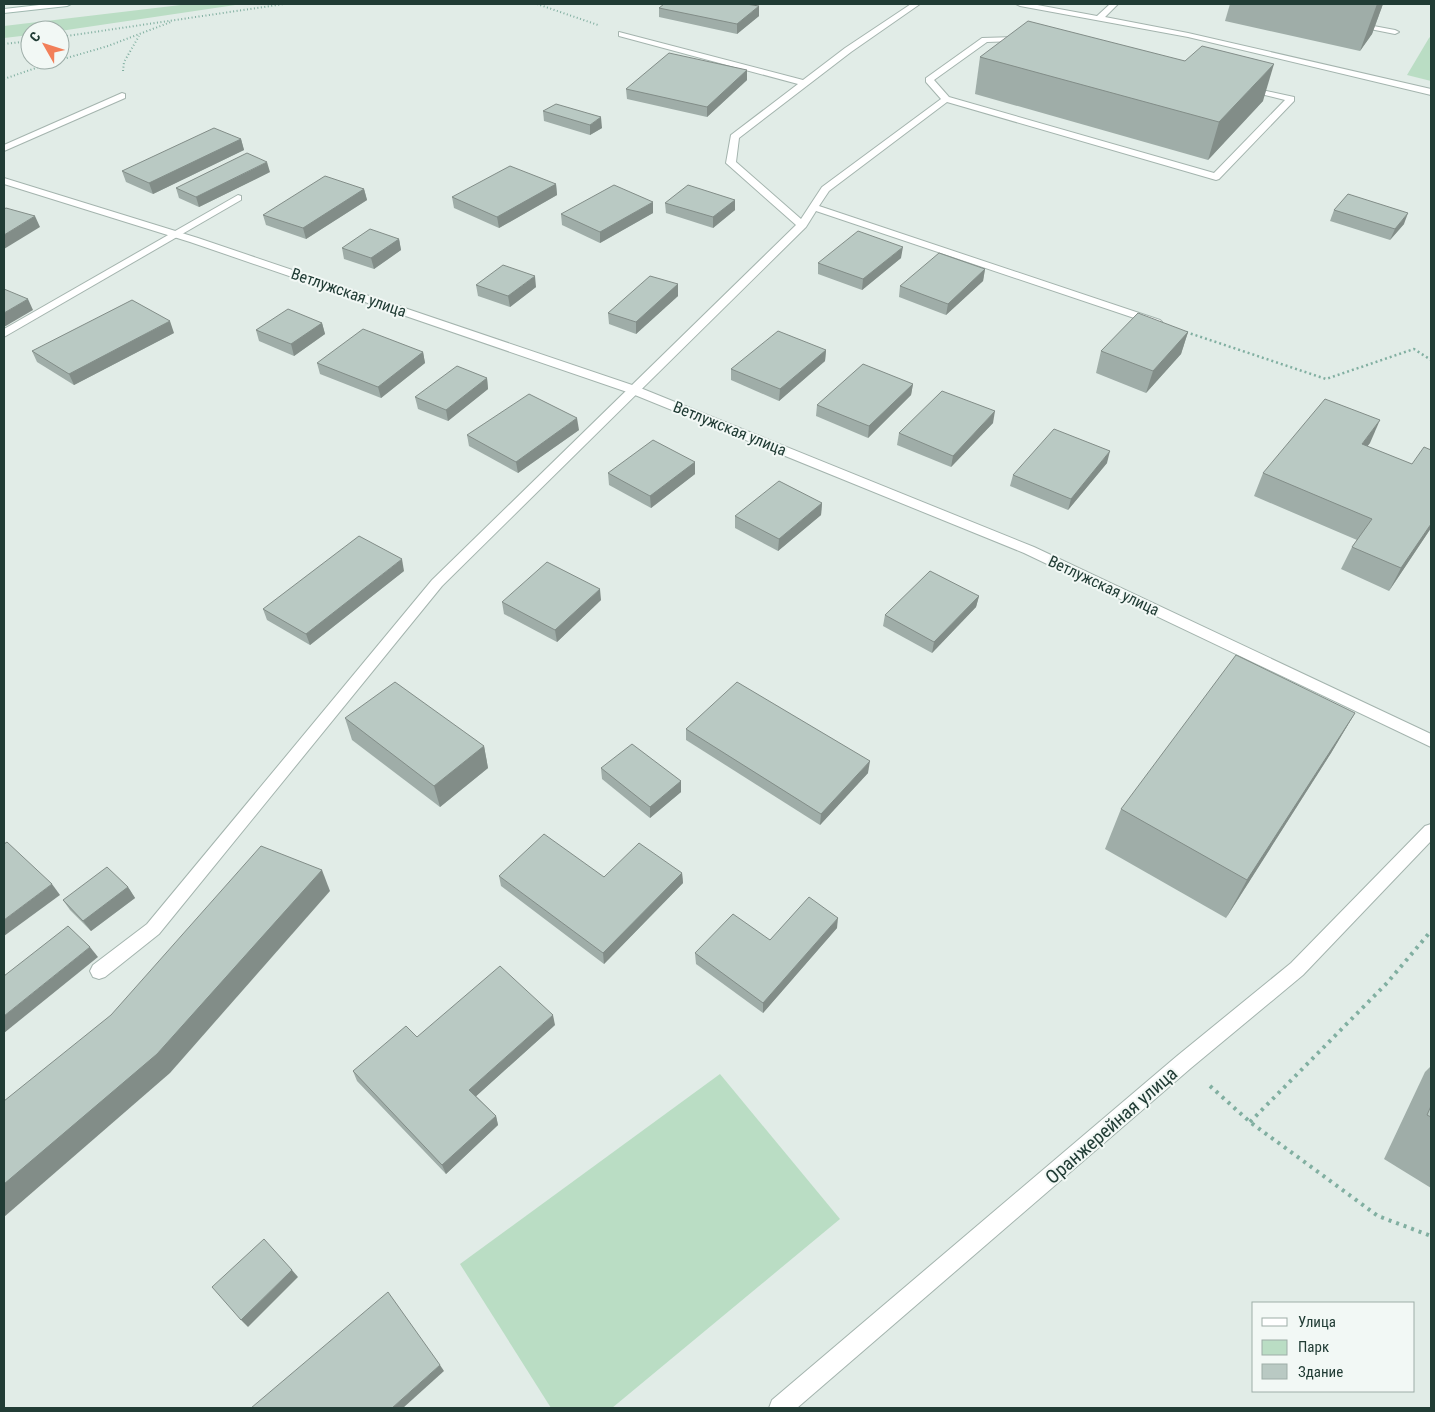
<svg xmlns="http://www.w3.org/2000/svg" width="1435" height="1412" viewBox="0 0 1435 1412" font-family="'Roboto Condensed',sans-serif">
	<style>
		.green { fill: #baddc4 }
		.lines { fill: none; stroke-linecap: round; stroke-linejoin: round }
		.lane-casing { stroke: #a4b4ae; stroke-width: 2 }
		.street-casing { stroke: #a4b4ae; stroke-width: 2 }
		.secondary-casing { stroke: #9fb7af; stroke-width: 2 }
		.path-far2 { stroke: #81afa1; stroke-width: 2; stroke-dasharray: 1 2.5; stroke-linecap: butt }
		.path-far1 { stroke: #81afa1; stroke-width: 2.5; stroke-dasharray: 2 3; stroke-linecap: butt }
		.path { stroke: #81afa1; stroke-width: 4; stroke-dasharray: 3 5; stroke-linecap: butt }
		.lane { fill: #fff; fill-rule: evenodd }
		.street { fill: #fff; fill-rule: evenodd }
		.secondary { fill: #fff; fill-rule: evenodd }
		.wall { fill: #9fada8 }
		.shaded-wall { fill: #828d88 }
		.building { fill: #b9c9c3; stroke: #828d88 }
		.labels { text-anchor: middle; stroke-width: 4; stroke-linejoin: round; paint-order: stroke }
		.street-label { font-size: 16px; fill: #213c35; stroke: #f2f8f5 }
		.near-street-label { font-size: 19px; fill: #213c35; stroke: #f2f8f5 }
	</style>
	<rect width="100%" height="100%" fill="#e1ece7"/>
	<g class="green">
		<path d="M189 4H242L60 31 30 30V35L4 38V26Z"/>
		<path d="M1431 36V81L1407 75 1429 38Z"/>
		<path d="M720 1074 840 1219 612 1408H551L460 1264Z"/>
	</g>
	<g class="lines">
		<g class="lane-casing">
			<g id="lane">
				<path d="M911 4H920L851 52 739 138 736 162 801 219 822 187 941 99 926 82V78L982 38 1016 37 1027 41 1023 43 1016 41 987 42 934 80 949 97 1214 173 1285 100 1244 90V86L1294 97V101L1219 179 1216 180 947 102 829 191 819 206 1160 320 1162 322 1160 324H1152L816 211 806 227 442 586 159 934 105 977 99 979 93 977 90 971 93 965 147 924 432 580 796 225 726 163 731 135 798 84 619 36V32L803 80 845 48Z"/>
				<path d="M1016 4H1032L1097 16 1110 4H1118L1105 17 1188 33 1431 89V95L1188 37 1020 6Z"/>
				<path d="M1352 22 1395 30 1399 32 1395 34 1355 26 1351 24Z"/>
				<path d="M122 93 125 94V98L4 151V145Z"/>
				<path d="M238 195 241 196V200L4 337V329Z"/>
			</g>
		</g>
		<g class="street-casing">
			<g id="street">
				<path d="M4 178 198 238 638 387 1034 547 1431 734V747L1024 553 630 393 190 242 4 184Z"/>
				<path d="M1431 824V841L1303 975 1191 1068 797 1408H769L772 1400 1177 1056 1291 963 1425 826Z"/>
			</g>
		</g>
		<g class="secondary-casing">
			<path id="secondary" d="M48 4H71L67 6 4 13V9Z"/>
		</g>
		<g class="path-far2">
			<path d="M537 4 598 25"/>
			<path d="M60 37 284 4"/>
			<path d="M4 44 30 41"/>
			<path d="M60 60 108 46 171 22"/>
			<path d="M123 71 124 62 139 36"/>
			<path d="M4 79 59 60"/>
		</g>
		<path class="path-far1" d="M1186 332 1326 379 1414 349 1431 360"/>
		<g class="path">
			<path d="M1210 1086 1250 1122 1378 1216 1431 1236"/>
			<path d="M1250 1122 1387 983 1431 931"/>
		</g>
		<use href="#lane" class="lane"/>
		<use href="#street" class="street"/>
		<use href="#secondary" class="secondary"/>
	</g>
	<g class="wall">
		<path d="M1230 4H1383L1372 34 1360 51 1225 21Z"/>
		<path d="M659 8 759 16 737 34 659 17Z"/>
		<path d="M980 57 1185 61 1263 101 1208 160 975 94Z"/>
		<path d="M747 70V80L707 117 627 99 626 89Z"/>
		<path d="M543 111 602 128 590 135 544 121Z"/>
		<path d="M241 139 244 150 153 194 126 182 122 171Z"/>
		<path d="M270 172 199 207 179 198 176 188Z"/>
		<path d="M556 184 557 195 499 228 454 208 452 197Z"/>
		<path d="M364 189 367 200 306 239 266 225 263 215Z"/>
		<path d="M735 200V210L713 228 666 213 665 203Z"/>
		<path d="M1334 210 1404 224 1390 240 1330 221Z"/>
		<path d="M653 213 600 243 562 225 561 214Z"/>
		<path d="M399 239 401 250 374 269 344 259 342 248Z"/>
		<path d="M901 258 862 290 818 274V263Z"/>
		<path d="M985 269 983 281 946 315 899 297 900 286Z"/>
		<path d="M678 284V296L636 334 609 324 608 313Z"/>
		<path d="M476 285 536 287 510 307 478 296Z"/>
		<path d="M322 323 325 334 294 356 259 341 256 330Z"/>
		<path d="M1188 332 1181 354 1146 393 1096 373 1101 351Z"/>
		<path d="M174 333 74 385 37 362 32 351Z"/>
		<path d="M826 350 825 361 779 401 731 380V369Z"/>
		<path d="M423 352 425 363 381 398 320 374 317 363Z"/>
		<path d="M487 378 488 389 448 421 418 409 415 397Z"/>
		<path d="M913 384 911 395 868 438 816 416 817 405Z"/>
		<path d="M993 423 951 467 897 445 899 433Z"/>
		<path d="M579 430 518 473 469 446 467 435Z"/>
		<path d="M1370 443 1367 446 1431 528 1389 591 1341 569 1352 547 1357 540 1254 496 1263 473Z"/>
		<path d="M695 462V474L651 508 609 485 608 473Z"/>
		<path d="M1107 463 1068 510 1010 486 1013 475Z"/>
		<path d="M822 503 821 515 778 551 735 528V516Z"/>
		<path d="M404 571 310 645 267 620 263 609Z"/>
		<path d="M979 596 976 607 932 653 883 626 885 615Z"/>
		<path d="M601 600 557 642 504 614 502 602Z"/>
		<path d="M1355 713 1331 753 1226 918 1105 849 1121 809Z"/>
		<path d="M345 718 484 746 488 768 440 807 352 740Z"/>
		<path d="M686 729 868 773 820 825 686 740Z"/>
		<path d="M601 768 681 781V792L650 818 602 779Z"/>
		<path d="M682 873 683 883 604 964 501 886 499 876 604 877Z"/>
		<path d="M128 887 135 898 91 931 70 910 63 900Z"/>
		<path d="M837 928 763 1013 696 964 695 953Z"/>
		<path d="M555 1025 476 1096 496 1116 498 1125 446 1174 357 1081 353 1071Z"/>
		<path d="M1431 1066V1188L1384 1159 1425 1072Z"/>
	</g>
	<g class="shaded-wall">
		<path d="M1377 4H1383L1372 34 1360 51Z"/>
		<path d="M759 6V16L737 34V24Z"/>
		<path d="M1274 64 1263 101 1208 160 1219 122Z"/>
		<path d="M747 70V80L707 117V107Z"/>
		<path d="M601 117 602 128 590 135V125Z"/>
		<path d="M241 139 244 150 153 194 149 183Z"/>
		<path d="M267 162 270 172 199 207 196 197Z"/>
		<path d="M556 184 557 195 499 228 497 217Z"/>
		<path d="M364 189 367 200 306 239 303 228Z"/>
		<path d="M735 200V210L713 228V217Z"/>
		<path d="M653 202V213L600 243V232Z"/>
		<path d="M1408 213 1404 224 1390 240 1395 229Z"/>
		<path d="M35 216 40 227 4 249V235Z"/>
		<path d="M399 239 401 250 374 269 371 258Z"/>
		<path d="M903 247 901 258 862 290 863 279Z"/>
		<path d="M985 269 983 281 946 315 948 304Z"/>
		<path d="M535 276 536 287 510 307 508 296Z"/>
		<path d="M678 284V296L636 334V322Z"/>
		<path d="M28 299 33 310 4 327V313Z"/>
		<path d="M170 321 174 333 74 385 69 374Z"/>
		<path d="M322 323 325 334 294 356 291 344Z"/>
		<path d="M1188 332 1181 354 1146 393 1153 371Z"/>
		<path d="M826 350 825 361 779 401 780 389Z"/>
		<path d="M423 352 425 363 381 398 378 387Z"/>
		<path d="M487 378 488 389 448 421 446 410Z"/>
		<path d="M913 384 911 395 868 438 869 426Z"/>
		<path d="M995 411 993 423 951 467 953 456Z"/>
		<path d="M577 418 579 430 518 473 516 462Z"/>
		<path d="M1380 420 1370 443 1351 467 1362 444Z"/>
		<path d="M1110 451 1107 463 1068 510 1071 499Z"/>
		<path d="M695 462V474L651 508 650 496Z"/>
		<path d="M822 503 821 515 778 551 779 539Z"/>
		<path d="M1431 524V528L1389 591 1401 568Z"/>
		<path d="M402 559 404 571 310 645 306 634Z"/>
		<path d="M600 589 601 600 557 642 555 630Z"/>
		<path d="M979 596 976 607 932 653 934 642Z"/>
		<path d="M1355 713 1331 753 1226 918 1247 880Z"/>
		<path d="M484 746 488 768 440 807 434 786Z"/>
		<path d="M870 761 868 773 820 825 821 814Z"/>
		<path d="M681 781V792L650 818V807Z"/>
		<path d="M322 870 330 891 170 1073 4 1217V1184Z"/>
		<path d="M682 873 683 883 604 964 603 953Z"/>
		<path d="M52 884 60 895 4 936V920Z"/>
		<path d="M128 887 135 898 91 931 83 921Z"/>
		<path d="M838 918 837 928 763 1013V1003Z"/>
		<path d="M90 947 98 957 4 1033V1016Z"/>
		<path d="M553 1015 555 1025 473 1099 469 1090Z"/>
		<path d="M496 1116 498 1125 446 1174 442 1165Z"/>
		<path d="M292 1270 298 1277 248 1327 241 1320Z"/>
		<path d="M440 1365 444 1371 403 1408H392Z"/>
	</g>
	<g class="building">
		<path d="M664 4H746L759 6 737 24 659 8Z"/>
		<path d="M1028 21 1185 61 1202 46 1274 64 1219 122 980 57Z"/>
		<path d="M669 53 747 70 707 107 626 89Z"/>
		<path d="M556 104 601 117 590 125 543 111Z"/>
		<path d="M214 128 241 139 149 183 122 171Z"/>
		<path d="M247 153 267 162 196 197 176 188Z"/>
		<path d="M510 166 556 184 497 217 452 197Z"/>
		<path d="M325 176 364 189 303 228 263 215Z"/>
		<path d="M614 185 653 202 600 232 561 214Z"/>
		<path d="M688 185 735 200 713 217 665 203Z"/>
		<path d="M1348 194 1408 213 1395 229 1334 210Z"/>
		<path d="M6 208 35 216 4 235V209Z"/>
		<path d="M370 229 399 239 371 258 342 248Z"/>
		<path d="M858 231 903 247 863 279 818 263Z"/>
		<path d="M939 253 985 269 948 304 900 286Z"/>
		<path d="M503 265 535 276 508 296 476 285Z"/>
		<path d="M650 276 678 284 636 322 608 313Z"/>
		<path d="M4 289 28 299 4 313Z"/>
		<path d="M132 300 170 321 69 374 32 351Z"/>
		<path d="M288 309 322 323 291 344 256 330Z"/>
		<path d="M1138 313 1188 332 1153 371 1101 351Z"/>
		<path d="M363 329 423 352 378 387 317 363Z"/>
		<path d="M778 331 826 350 780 389 731 369Z"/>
		<path d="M863 364 913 384 869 426 817 405Z"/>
		<path d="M457 366 487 378 446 410 415 397Z"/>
		<path d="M942 391 995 411 953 456 899 433Z"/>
		<path d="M529 394 577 418 516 462 467 435Z"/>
		<path d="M1325 399 1380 420 1362 444 1412 464 1424 447 1431 450V524L1401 568 1352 547 1372 519 1263 473Z"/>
		<path d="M1054 429 1110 451 1071 499 1013 475Z"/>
		<path d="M653 440 695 462 650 496 608 473Z"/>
		<path d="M779 481 822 503 779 539 735 516Z"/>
		<path d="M359 536 402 559 306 634 263 609Z"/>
		<path d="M547 562 600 589 555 630 502 602Z"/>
		<path d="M930 571 979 596 934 642 885 615Z"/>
		<path d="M1236 655 1355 713 1247 880 1121 809Z"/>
		<path d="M395 682 484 746 434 786 345 718Z"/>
		<path d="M737 682 870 761 821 814 686 729Z"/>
		<path d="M632 744 681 781 650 807 601 768Z"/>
		<path d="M544 834 604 877 639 843 682 873 603 953 499 876Z"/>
		<path d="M7 842 52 884 4 920V844Z"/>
		<path d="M261 846 322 870 157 1054 4 1184V1101L111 1015Z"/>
		<path d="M107 867 128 887 83 921 63 900Z"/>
		<path d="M809 897 838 918 763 1003 695 953 733 914 770 940Z"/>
		<path d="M68 926 90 947 4 1016V976Z"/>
		<path d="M500 966 553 1015 469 1090 496 1116 442 1165 353 1071 406 1026 417 1037Z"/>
		<path d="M1431 1106V1117L1427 1115Z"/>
		<path d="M264 1239 292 1270 241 1320 212 1287Z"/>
		<path d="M388 1292 440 1365 392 1408H251Z"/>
	</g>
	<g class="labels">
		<g class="street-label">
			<text transform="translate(349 292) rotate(19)" y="6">Ветлужская улица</text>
			<text transform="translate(730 428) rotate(22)" y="6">Ветлужская улица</text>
			<text transform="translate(1104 585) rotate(25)" y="6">Ветлужская улица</text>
		</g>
		<g class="near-street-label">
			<text transform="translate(1111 1125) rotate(-41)" y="7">Оранжерейная улица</text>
		</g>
	</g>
	<rect width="1435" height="1412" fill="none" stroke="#213c35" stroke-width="10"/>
	<rect x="1252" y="1302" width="162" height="90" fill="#f2f8f5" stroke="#9eada8"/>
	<rect x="1262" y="1318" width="25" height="8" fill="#ffffff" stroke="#9eada8"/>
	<text x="1298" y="1327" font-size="15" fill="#213c35">Улица</text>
	<rect x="1262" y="1340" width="25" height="15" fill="#baddc4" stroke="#9eada8"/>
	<text x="1298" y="1352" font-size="15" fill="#213c35">Парк</text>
	<rect x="1262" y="1364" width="25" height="15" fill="#b9c9c3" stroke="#9eada8"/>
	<text x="1298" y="1377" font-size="15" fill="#213c35">Здание</text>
	<g transform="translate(45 45) rotate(309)"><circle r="24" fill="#f2f8f5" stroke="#9eada8"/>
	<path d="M0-4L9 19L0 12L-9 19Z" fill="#f27f59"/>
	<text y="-8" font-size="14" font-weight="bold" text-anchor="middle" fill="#213c35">С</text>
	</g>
</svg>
